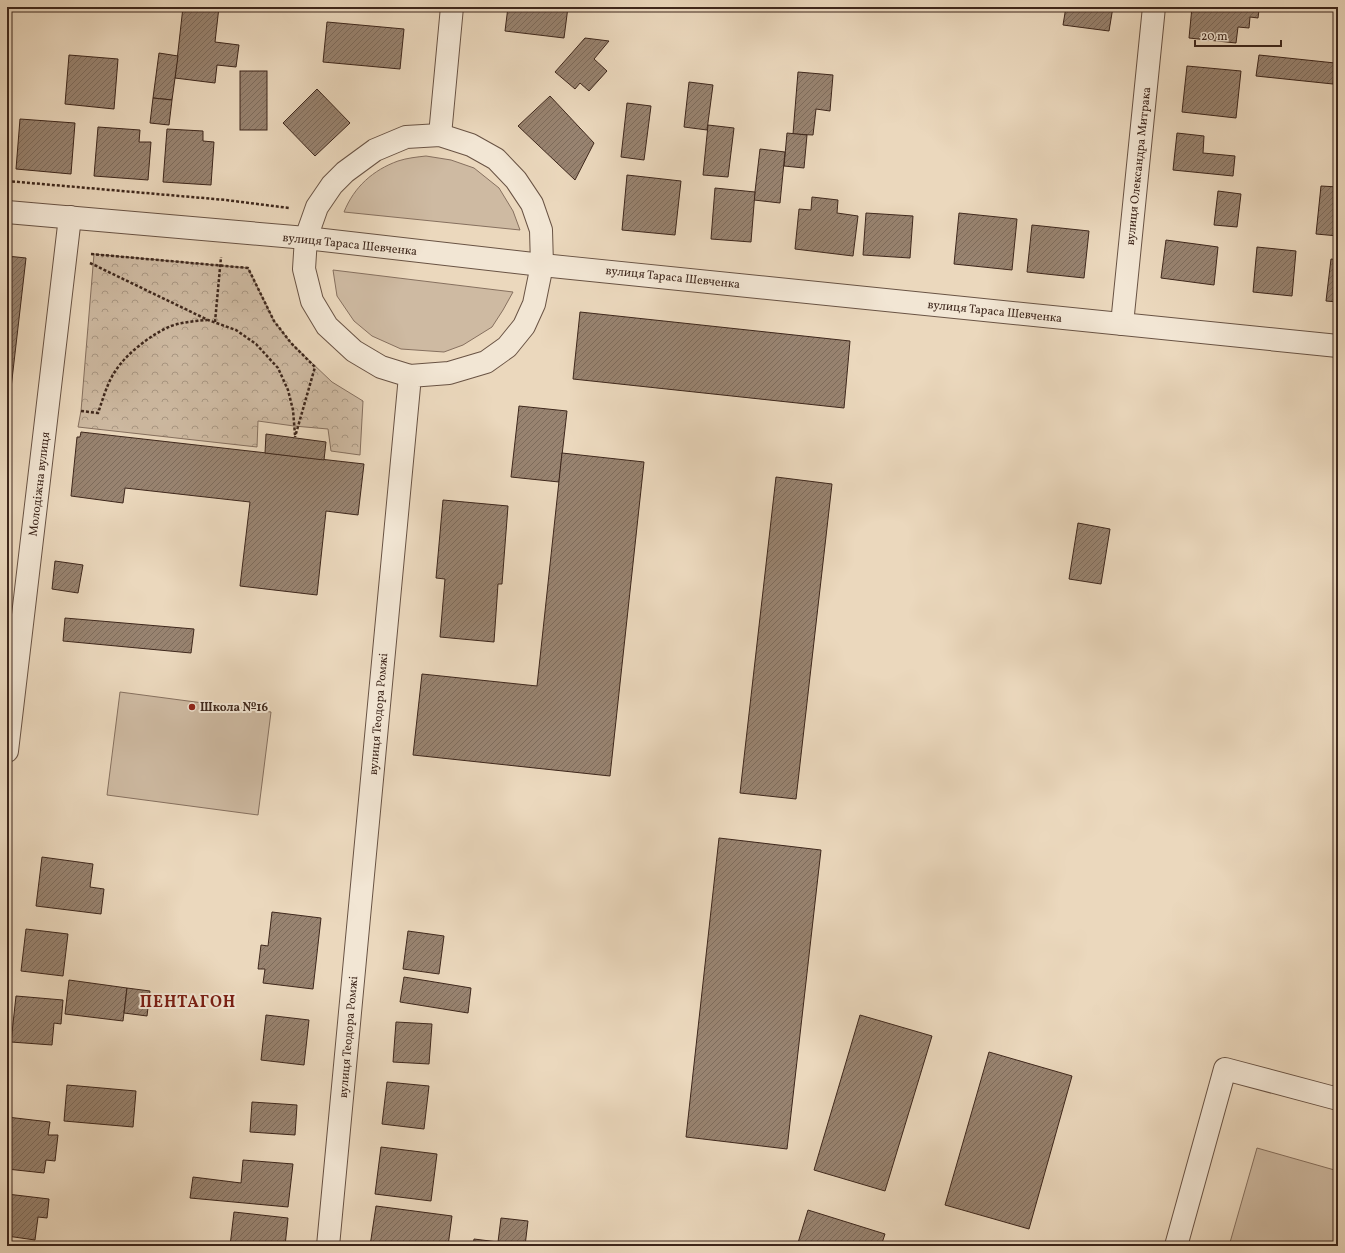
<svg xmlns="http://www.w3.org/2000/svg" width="1345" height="1253" viewBox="0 0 1345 1253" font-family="Vollkorn,serif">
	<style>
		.green { fill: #cebaa2; stroke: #86705f }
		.forest { fill: url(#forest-crowns); stroke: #86705f }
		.building { fill: url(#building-hatch); stroke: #3e271c }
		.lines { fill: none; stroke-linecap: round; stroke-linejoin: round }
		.minor-casing { stroke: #695344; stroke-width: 24 }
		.path { stroke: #3e271c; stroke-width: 2.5; stroke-dasharray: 3 2; stroke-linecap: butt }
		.minor { stroke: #f2e6d4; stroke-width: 22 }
		.poi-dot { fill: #8f2418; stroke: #f2e6d4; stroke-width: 1.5 }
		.labels { text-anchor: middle; stroke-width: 4; stroke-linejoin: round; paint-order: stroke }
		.street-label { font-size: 12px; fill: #3e271c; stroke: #f2e6d4 }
		.poi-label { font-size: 12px; font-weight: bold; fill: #3e271c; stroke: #f2e6d4; text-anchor: start }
		.district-label { font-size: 16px; font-weight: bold; letter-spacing: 1px; fill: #7a1f14; stroke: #f2e6d4 }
	</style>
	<defs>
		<pattern id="forest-crowns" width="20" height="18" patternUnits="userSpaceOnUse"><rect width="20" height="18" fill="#cebaa2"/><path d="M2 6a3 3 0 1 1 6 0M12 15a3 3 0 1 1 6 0" fill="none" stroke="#a99783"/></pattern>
		<pattern id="building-hatch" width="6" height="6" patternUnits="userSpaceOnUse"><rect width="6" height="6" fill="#988370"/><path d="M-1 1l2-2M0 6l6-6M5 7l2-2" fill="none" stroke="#7d6b5b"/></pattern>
	</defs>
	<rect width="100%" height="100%" fill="#ebd8bd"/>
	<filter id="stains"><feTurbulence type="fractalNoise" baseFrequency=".005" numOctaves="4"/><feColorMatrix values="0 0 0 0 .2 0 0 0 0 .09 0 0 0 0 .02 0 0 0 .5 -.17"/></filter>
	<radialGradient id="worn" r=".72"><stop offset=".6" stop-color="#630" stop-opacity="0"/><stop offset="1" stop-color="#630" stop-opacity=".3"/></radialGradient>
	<g class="green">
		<path d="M426 156 451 160 474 168 499 188 513 211 520 230 344 212C354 187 373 170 398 161 407 158 417 157 426 156Z"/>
		<path d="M333 270 513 292 503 310 492 327 463 345 444 352 401 349 372 336 354 321 337 296Z"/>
		<path d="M120 692 271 712 258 815 107 795Z"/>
		<path d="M1257 1148 1338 1171V1246H1229Z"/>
	</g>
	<path class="forest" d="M94 254 248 268 274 321 291 343 332 382 363 401 360 455 331 451 328 429 294 426 258 421 257 447 78 427 81 411Z"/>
	<g class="building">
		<path d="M183 7H219L215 42 239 45 236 67 217 65 215 83 175 78Z"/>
		<path d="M508 7H568L564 38 505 31Z"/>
		<path d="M1066 7H1113L1109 31 1063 25Z"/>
		<path d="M1192 7H1267L1266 11 1259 10 1258 18 1250 17 1249 28 1238 27 1236 43 1189 38Z"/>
		<path d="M327 22 404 29 400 69 323 62Z"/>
		<path d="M585 38 609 41 594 59 607 71 589 91 580 83 575 89 555 72Z"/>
		<path d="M159 53 178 56 172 100 153 98Z"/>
		<path d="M69 55 118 59 114 109 65 104Z"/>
		<path d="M1259 55 1335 63 1333 84 1256 76Z"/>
		<path d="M1187 66 1241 71 1236 118 1182 112Z"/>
		<rect x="240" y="71" width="27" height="59"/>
		<path d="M798 72 833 75 830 111 816 109 813 135 793 134Z"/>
		<path d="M689 82 713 85 707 130 684 127Z"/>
		<path d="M317 89 350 123 315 156 283 123Z"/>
		<path d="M550 96 594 143 575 180 518 126Z"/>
		<path d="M153 98 172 100 169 125 150 123Z"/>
		<path d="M627 103 651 106 644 160 621 157Z"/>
		<path d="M20 119 75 123 71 174 16 169Z"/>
		<path d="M708 125 734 128 728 177 703 175Z"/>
		<path d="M98 127 140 130 139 142H151L148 180 94 176Z"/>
		<path d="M167 129 203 131V141L214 142 211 185 163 182Z"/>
		<path d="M787 133 807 135 804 168 784 166Z"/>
		<path d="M1177 133 1204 136 1203 153 1235 156 1233 176 1173 170Z"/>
		<path d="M760 149 785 152 780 203 754 200Z"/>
		<path d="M627 175 681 181 675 235 622 230Z"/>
		<path d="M1321 186 1338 187V236L1316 234Z"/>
		<path d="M715 188 755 192 751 242 711 239Z"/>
		<path d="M1218 191 1241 194 1237 227 1214 225Z"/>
		<path d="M812 197 838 200 837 213 858 216 853 256 795 249 799 209 811 210Z"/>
		<path d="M866 213 913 216 910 258 863 255Z"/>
		<path d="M959 213 1017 219 1012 270 954 264Z"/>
		<path d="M1032 225 1089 231 1084 278 1027 272Z"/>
		<path d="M1166 240 1218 247 1214 285 1161 278Z"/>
		<path d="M1257 247 1296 251 1292 296 1253 292Z"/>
		<path d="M7 256 26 258 7 423Z"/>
		<path d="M1331 259 1338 260V302L1326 301Z"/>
		<path d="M580 312 850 341 844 408 573 379Z"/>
		<path d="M519 406 567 411 559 482 511 477Z"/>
		<path d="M81 432 364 464 358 515 326 511 317 595 240 586 250 502 125 488 123 503 71 496 77 437H80Z"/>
		<path d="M266 434 326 442 324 460 265 453Z"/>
		<path d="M562 453 644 462 610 776 413 755 422 674 537 686Z"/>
		<path d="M776 477 832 484 796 799 740 793Z"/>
		<path d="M443 500 508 506 502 584H498L494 642 440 637 445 579 436 578Z"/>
		<path d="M1078 523 1110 529 1101 584 1069 579Z"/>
		<path d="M55 561 83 565 78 593 52 589Z"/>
		<path d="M65 618 194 629 191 653 63 641Z"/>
		<path d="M719 838 821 850 787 1149 686 1137Z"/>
		<path d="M42 857 93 864 90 887 104 889 101 914 36 906Z"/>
		<path d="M272 912 321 918 313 989 263 983 265 969H258L261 945 268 946Z"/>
		<path d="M26 929 68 934 63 976 21 971Z"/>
		<path d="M408 931 444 936 439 974 403 969Z"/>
		<path d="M404 977 471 988 468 1013 400 1002Z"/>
		<path d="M69 980 127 988 123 1021 65 1014Z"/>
		<path d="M127 988 150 991 147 1016 124 1013Z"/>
		<path d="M16 996 63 1000 61 1024 54 1023 52 1045 11 1042Z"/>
		<path d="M266 1015 309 1020 304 1065 261 1060Z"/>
		<path d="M860 1015 932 1036 885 1191 814 1170Z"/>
		<path d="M396 1022 432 1024 429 1064 393 1062Z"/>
		<path d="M989 1052 1072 1076 1029 1229 945 1205Z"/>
		<path d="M387 1082 429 1086 424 1129 382 1124Z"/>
		<path d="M67 1085 136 1091 133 1127 64 1121Z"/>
		<path d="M252 1102 297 1105 295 1135 250 1132Z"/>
		<path d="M7 1117 50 1122 48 1135H58L55 1161 46 1160 44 1173 7 1169Z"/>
		<path d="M381 1147 437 1154 431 1201 375 1194Z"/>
		<path d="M243 1160 293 1164 288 1207 190 1198 193 1177 241 1183Z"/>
		<path d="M7 1194 49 1199 47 1218 38 1217 35 1240 7 1236Z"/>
		<path d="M376 1206 452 1216 448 1246H370Z"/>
		<path d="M808 1210 885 1234 881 1246H797Z"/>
		<path d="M234 1212 288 1218 285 1246H230Z"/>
		<path d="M501 1218 528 1221 525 1246H473L474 1239 498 1242Z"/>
	</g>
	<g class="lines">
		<g class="minor-casing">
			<g id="minor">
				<path d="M440 135 452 7"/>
				<path d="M7 212 306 238 542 265 1338 346"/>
				<path d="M1122 324 1154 7"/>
				<path d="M7 751 70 217"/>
				<path d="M328 1246 410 376 449 373 486 362 507 347 524 326 534 304 542 265 541 230 532 204 516 180 496 159 471 145 440 135 406 137 375 150 345 172 332 185 317 207 306 238 304 269 312 301 327 326 354 351 381 367 410 376"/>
				<path d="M1176 1246 1225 1069 1338 1099"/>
			</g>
		</g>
		<g class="path">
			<path d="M7 181 226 200 289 208"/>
			<path d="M91 254 248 268 274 321 291 343 315 367 295 437"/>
			<path d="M90 263 208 320 236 330 256 344 278 368 288 390 293 410 295 435"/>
			<path d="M215 322 221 257"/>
			<path d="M81 411 98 413C103 399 107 383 116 370 127 353 152 334 171 326 183 322 195 321 207 320"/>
		</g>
		<use href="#minor" class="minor"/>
	</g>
	<circle class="poi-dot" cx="192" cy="707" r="4"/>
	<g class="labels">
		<g class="street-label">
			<text transform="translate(1138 166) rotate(-84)" y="4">вулиця Олександра Митрака</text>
			<text transform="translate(350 244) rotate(6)" y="4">вулиця Тараса Шевченка</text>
			<text transform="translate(673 277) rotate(6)" y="4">вулиця Тараса Шевченка</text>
			<text transform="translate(995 311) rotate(6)" y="4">вулиця Тараса Шевченка</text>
			<text transform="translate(39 484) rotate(-83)" y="4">Молодіжна вулиця</text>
			<text transform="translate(378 714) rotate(-85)" y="4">вулиця Теодора Ромжі</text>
			<text transform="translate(348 1037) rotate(-85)" y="4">вулиця Теодора Ромжі</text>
		</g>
		<g class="poi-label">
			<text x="200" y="711">Школа №16</text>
		</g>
		<g class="district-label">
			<text x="188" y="1007">ПЕНТАГОН</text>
		</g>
	</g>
	<rect width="1345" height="1253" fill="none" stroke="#ebd8bd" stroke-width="24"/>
	<rect x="8" y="8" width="1329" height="1237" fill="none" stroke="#3e271c" stroke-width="2"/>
	<rect x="12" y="12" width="1321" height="1229" fill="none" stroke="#3e271c"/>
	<path d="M1195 40v6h86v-6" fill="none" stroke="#3e271c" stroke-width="2"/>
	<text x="1201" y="40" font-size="12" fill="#3e271c" stroke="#f2e6d4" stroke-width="3" paint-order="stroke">20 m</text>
	<rect width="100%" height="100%" filter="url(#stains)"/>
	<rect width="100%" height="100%" fill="url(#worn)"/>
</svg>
